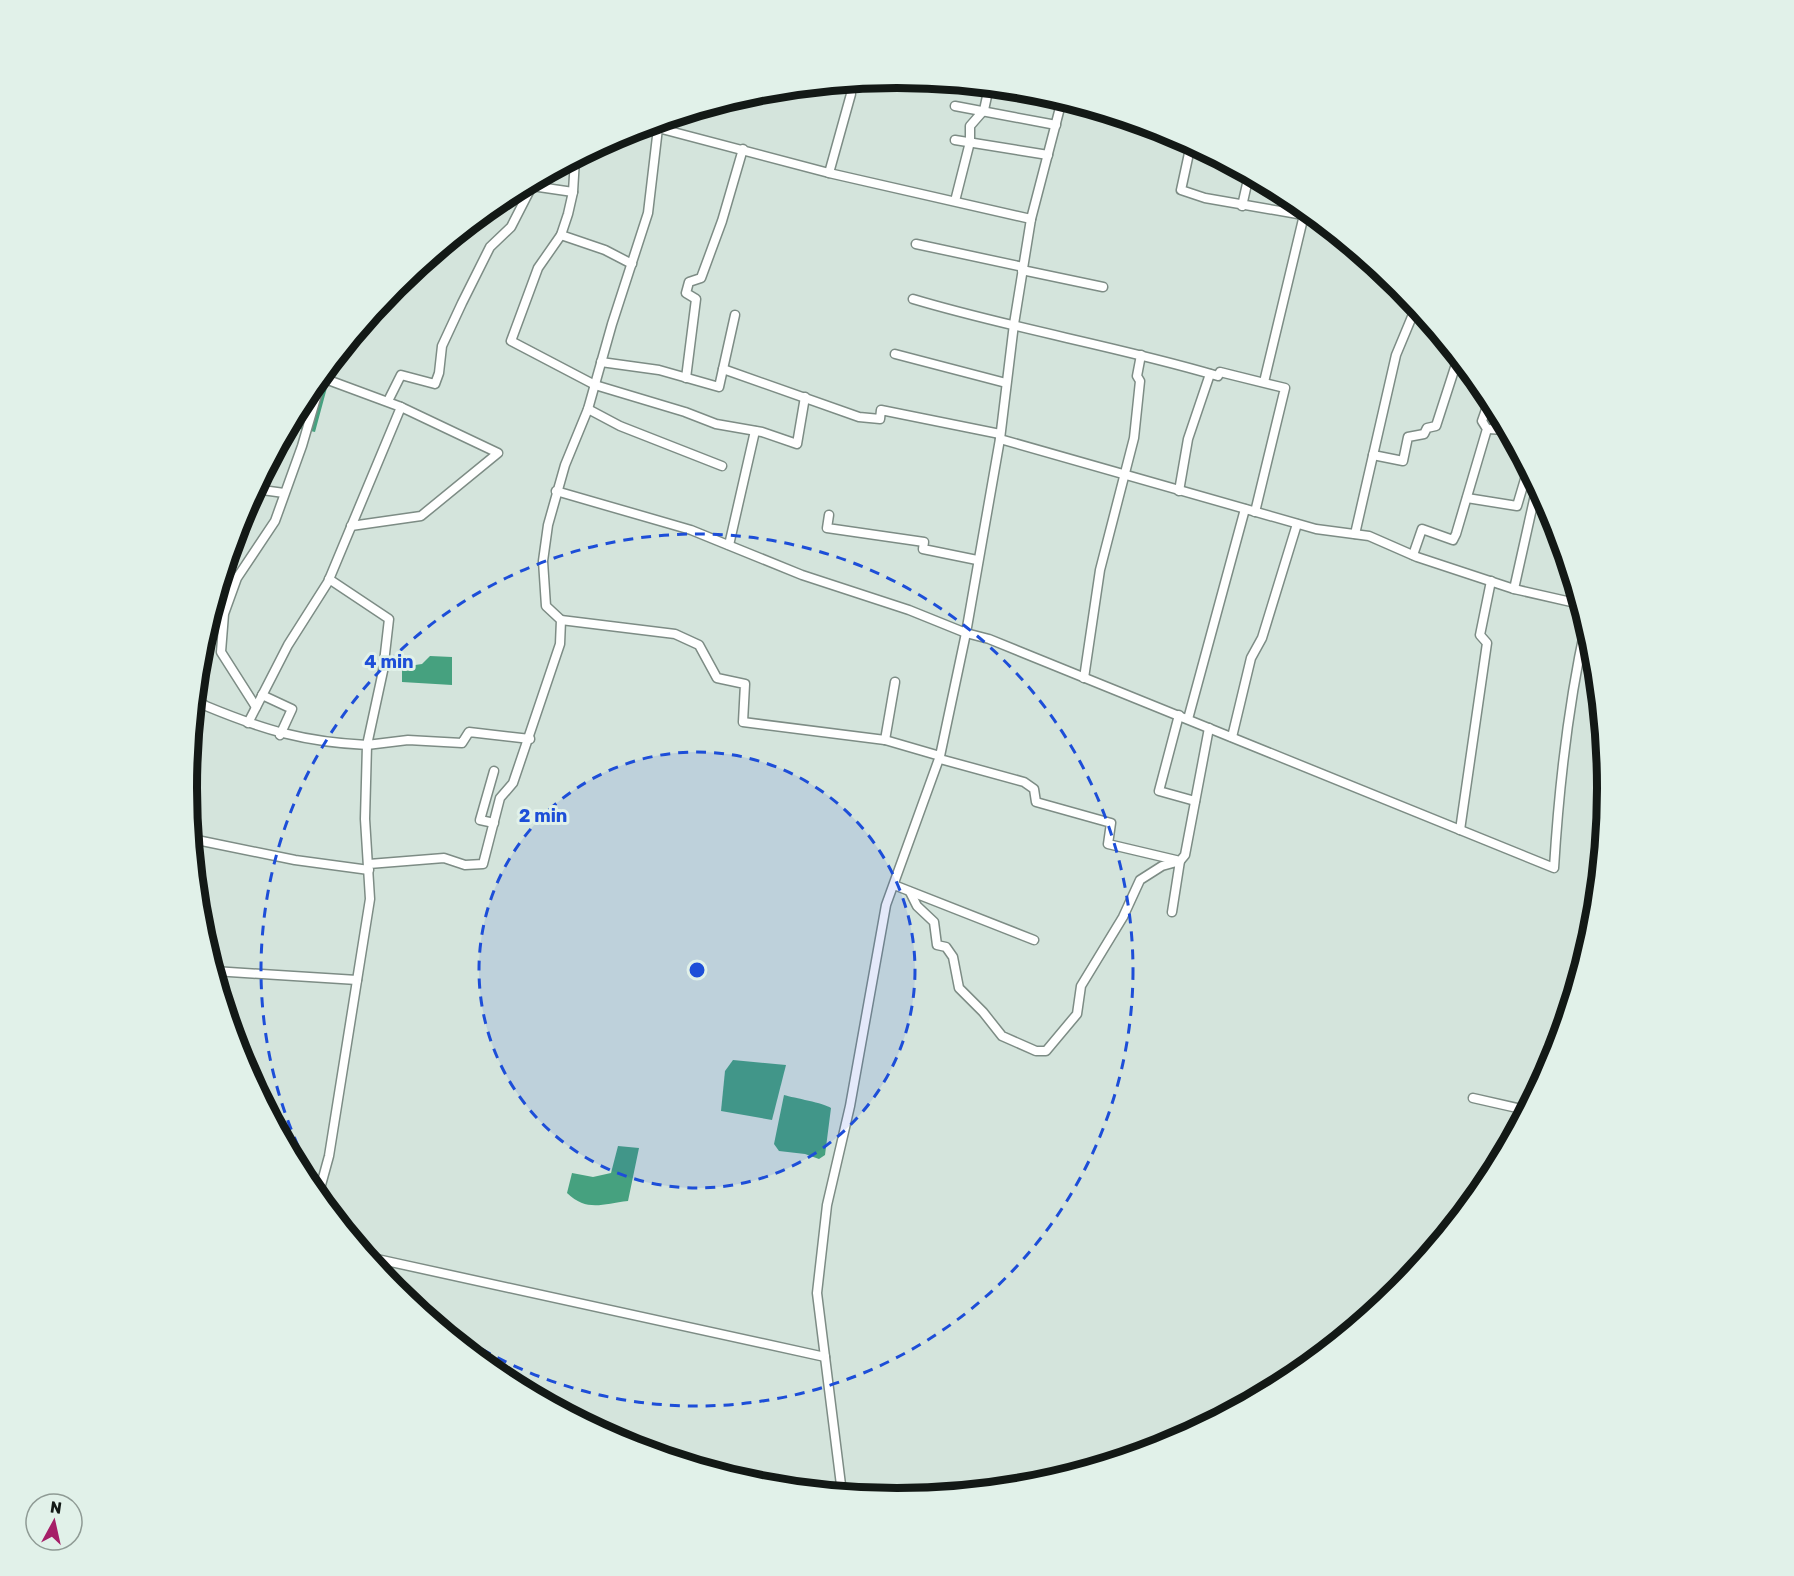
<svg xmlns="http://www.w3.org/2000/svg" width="1794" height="1576" viewBox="0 0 1794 1576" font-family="Rubik,sans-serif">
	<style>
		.water { fill: #46a17f }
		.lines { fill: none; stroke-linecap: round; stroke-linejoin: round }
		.street-casing { stroke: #7d8c85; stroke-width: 11 }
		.street { stroke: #fff; stroke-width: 8 }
		.ring { fill: none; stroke: #1d4ed8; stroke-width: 3; stroke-dasharray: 10 8 }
		.rim { fill: none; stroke: #131916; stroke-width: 8 }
		.centre { fill: #1d4ed8; stroke: #e1f1e9; stroke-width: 3 }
		.ring-label { font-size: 18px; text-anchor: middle; font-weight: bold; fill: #1d4ed8; stroke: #e1f1e9; stroke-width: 6; stroke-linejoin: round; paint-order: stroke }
	</style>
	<rect width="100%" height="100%" fill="#d4e4dc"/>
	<g class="water">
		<path d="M318 379 328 384 315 432 292 427 286 440H282L307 393Z"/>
		<path d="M430 656 452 657V685L402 682V667L422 664Z"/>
		<path d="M733 1060 786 1065 772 1120 721 1111 725 1071Z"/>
		<path d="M784 1095C794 1098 824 1103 831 1108L825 1155 819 1159 805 1154 779 1151 774 1144Z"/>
		<path d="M618 1146 639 1148 628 1201C602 1204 587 1212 567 1193L572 1173 593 1177 611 1173Z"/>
	</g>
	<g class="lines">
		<g class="street-casing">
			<g id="street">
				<path d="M955 106 1056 125"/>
				<path d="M955 140 1048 155"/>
				<path d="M1191 144 1181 190 1205 198 1315 217"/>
				<path d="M575 159 573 192 568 214 561 235 538 268 511 341 595 385 685 412 716 424 762 432 797 444 805 397"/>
				<path d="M829 173 851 94"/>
				<path d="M955 201 970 142V126L984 110 989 87"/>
				<path d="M1242 206 1249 175"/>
				<path d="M561 235 605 250 632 264"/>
				<path d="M916 244 1023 267"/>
				<path d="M1022 270 1103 287"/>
				<path d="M913 299C1013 329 1117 346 1218 376L1220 372 1285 388 1255 512"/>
				<path d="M895 354 1006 383"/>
				<path d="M601 362 659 370 719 387 735 315"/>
				<path d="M723 369 859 417 880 419 881 410 1000 434"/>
				<path d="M686 378 696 299 686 293 689 282 701 278 722 221 743 149"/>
				<path d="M1264 382 1304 215"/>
				<path d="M388 401 401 375 435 384 439 373 442 346 462 303 490 247 511 227 532 186 573 192"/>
				<path d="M588 409 620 426 722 466"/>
				<path d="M1487 429 1507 430"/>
				<path d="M1000 439 1316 529 1369 536 1417 557 1514 589 1580 604"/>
				<path d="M1373 455 1403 461 1408 437 1424 434 1427 428 1436 426 1458 358"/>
				<path d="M255 489 284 493"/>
				<path d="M556 491 691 530 802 575 909 610 966 633 989 639 1554 868C1559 786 1568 705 1586 624"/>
				<path d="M1179 491 1188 439 1210 374"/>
				<path d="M1467 498 1517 506 1528 469"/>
				<path d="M829 515 827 528 924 542 923 549 977 560"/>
				<path d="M351 526 421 516 498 453 401 407"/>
				<path d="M1355 534 1396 355 1416 307"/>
				<path d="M729 545 755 431"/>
				<path d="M1413 555 1422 529 1453 540 1456 534 1487 429 1482 421 1490 398"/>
				<path d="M329 579 389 619 383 671 367 745 408 740 462 743 469 732 530 739"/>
				<path d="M1514 589 1537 486"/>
				<path d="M561 620 675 634 699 645 717 678 745 684 743 722 885 740 940 756"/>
				<path d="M1084 678 1100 570 1134 438 1140 381 1137 376 1141 355"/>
				<path d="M262 695 292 709 280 735"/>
				<path d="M196 700 206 706C264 730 304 742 367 745L365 819 370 899 329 1156 318 1196"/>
				<path d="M256 707 221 652 224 614 237 578 275 521 302 446 323 374"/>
				<path d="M1179 715 1159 791 1195 801"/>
				<path d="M1188 719 1245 509"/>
				<path d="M248 723 288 645 328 582 401 407 320 377"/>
				<path d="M1232 737 1251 658 1262 638 1297 524"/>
				<path d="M885 740 895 682"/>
				<path d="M940 759 1024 782 1034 789 1036 802 1111 823 1108 844 1180 861 1185 855 1209 728"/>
				<path d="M494 823 480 820 494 771"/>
				<path d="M1460 830 1487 643 1480 635 1491 581"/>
				<path d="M192 839 295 860 369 870"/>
				<path d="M369 864 444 858 465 865 483 864 500 798 513 783 560 644 561 620 546 606 543 561 548 525 565 465 588 409 612 324 648 213 658 128 829 173 1031 219"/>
				<path d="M894 885 1034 940"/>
				<path d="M910 892 917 906 934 922 937 945 946 947 953 957 959 988 983 1012 1002 1036 1036 1051H1046L1077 1014 1081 986 1123 917 1140 880 1162 866 1180 861 1172 912"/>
				<path d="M214 971 357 980"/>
				<path d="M1473 1098 1526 1110"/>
				<path d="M368 1257 825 1357"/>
				<path d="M842 1493 817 1293 827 1205 850 1106 886 905 940 756 966 633 1000 439 1014 324 1031 219 1062 100"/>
			</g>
		</g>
		<use href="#street" class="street"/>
	</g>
	<circle cx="697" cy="970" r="218" fill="#1d4ed8" fill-opacity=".12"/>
	<g class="ring">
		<circle cx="697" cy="970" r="218"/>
		<circle cx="697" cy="970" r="436"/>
	</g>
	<path d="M0 0H1794V1576H0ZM197 788a700 700 0 1 1 1400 0a700 700 0 1 1-1400 0Z" fill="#e1f1e9" fill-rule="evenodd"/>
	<path class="rim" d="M197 788a700 700 0 1 1 1400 0a700 700 0 1 1-1400 0Z"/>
	<circle cx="697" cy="970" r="9" class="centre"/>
	<g class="ring-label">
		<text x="389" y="668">4 min</text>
		<text x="543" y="822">2 min</text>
	</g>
	<g transform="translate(54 1522) rotate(8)"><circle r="28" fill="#e1f1e9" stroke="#8f9b95" stroke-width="1.5"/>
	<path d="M0-4.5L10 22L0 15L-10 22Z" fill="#a61f68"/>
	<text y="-9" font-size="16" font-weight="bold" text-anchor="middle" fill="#131916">N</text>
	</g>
</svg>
